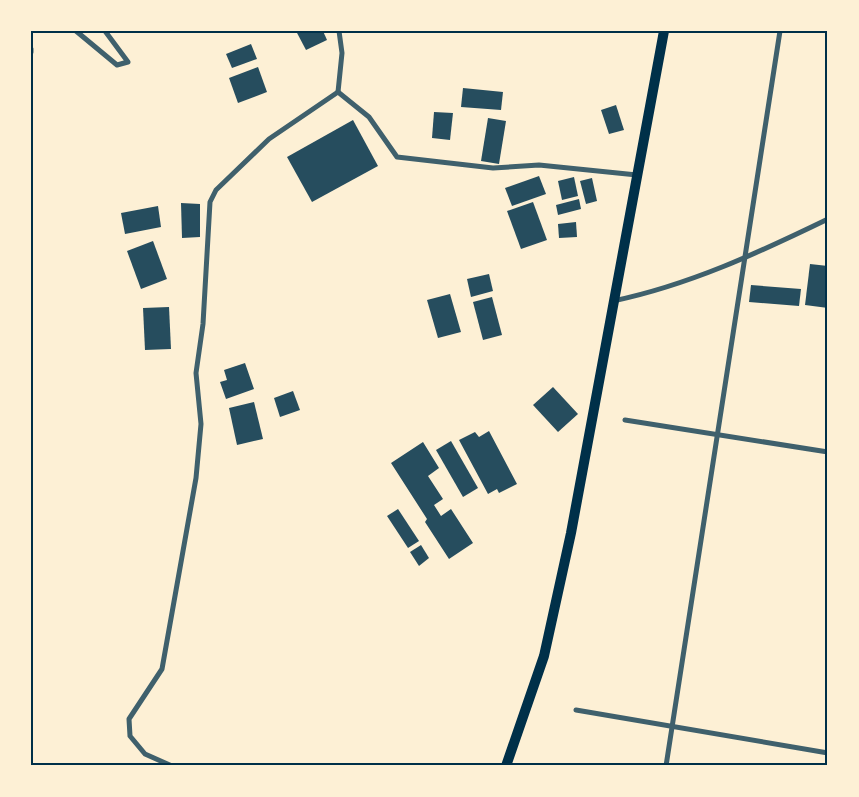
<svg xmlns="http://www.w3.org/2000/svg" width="859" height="797" viewBox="0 0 859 797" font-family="Raleway,sans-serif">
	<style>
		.building { fill: #264d5e }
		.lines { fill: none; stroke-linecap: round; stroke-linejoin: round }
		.minor { stroke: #3f606c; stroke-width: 5 }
		.secondary { stroke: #003049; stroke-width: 10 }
		.neatline { fill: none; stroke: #003049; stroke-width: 2 }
	</style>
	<rect width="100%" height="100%" fill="#fdf0d5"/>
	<g class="building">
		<path d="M296 31H323L327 40 306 50Z"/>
		<path d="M251 44 257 59 232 68 226 54Z"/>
		<path d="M258 67 267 92 238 103 229 78Z"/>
		<path d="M463 88 503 92 501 110 461 107Z"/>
		<path d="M616 105 624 130 609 134 601 110Z"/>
		<path d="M434 112 453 113 450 140 432 138Z"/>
		<path d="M488 118 506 121 499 164 481 161Z"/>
		<path d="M353 120 378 166 312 202 287 157Z"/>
		<path d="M539 176 546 194 512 206 505 188Z"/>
		<path d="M574 177 578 196 562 200 558 181Z"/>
		<path d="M592 178 597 201 586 204 580 181Z"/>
		<path d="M579 199 581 209 558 215 556 205Z"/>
		<path d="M533 202 547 240 521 249 507 211Z"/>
		<path d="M181 203 200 204V237L182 238Z"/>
		<path d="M158 206 161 227 125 234 121 213Z"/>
		<path d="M576 222 577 237 559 238 558 224Z"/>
		<path d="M153 241 167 279 141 289 127 251Z"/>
		<path d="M810 264 828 266V308L805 305Z"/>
		<path d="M489 274 493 291 471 297 467 279Z"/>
		<path d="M751 285 801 289 799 306 749 302Z"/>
		<path d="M450 294 461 332 438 338 427 300Z"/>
		<path d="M492 297 502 335 483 340 473 302Z"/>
		<path d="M169 307 171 349 145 350 143 308Z"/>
		<path d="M245 363 254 389 226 399 220 382 227 380 224 370Z"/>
		<path d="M553 387 578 414 558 432 533 405Z"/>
		<path d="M293 391 300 410 280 417 274 398Z"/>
		<path d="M254 402 263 439 237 445 229 408Z"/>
		<path d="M489 431 517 484 499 493 497 489 488 494 459 440 475 432 479 437Z"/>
		<path d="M451 441 478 488 463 497 436 450Z"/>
		<path d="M423 442 439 468 428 476 443 499 434 505 441 516 451 509 473 543 449 559 425 522 427 519 391 463Z"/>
		<path d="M398 509 419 541 408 548 387 516Z"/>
		<path d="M421 545 429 558 419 566 410 552Z"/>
	</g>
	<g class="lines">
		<g class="minor">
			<path d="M76 31 117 65 128 62 105 31"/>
			<path d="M31 49V52"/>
			<path d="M338 92 369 117 397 157 493 168 539 165 637 175"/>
			<path d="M338 92 342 53 339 31"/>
			<path d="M613 301C689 285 758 253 828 219"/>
			<path d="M625 420 828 452"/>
			<path d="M576 710 828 753"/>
			<path d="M172 766 145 754 130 736 129 719 162 669 196 478 201 424 196 373 203 324 210 202 216 190 269 139 338 92"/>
			<path d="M666 766 780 31"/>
		</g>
		<path class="secondary" d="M506 766 544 656 571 533 664 31"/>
	</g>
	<rect width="859" height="797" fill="none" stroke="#fdf0d5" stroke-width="65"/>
	<rect x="32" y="32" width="794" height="732" class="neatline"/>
</svg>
